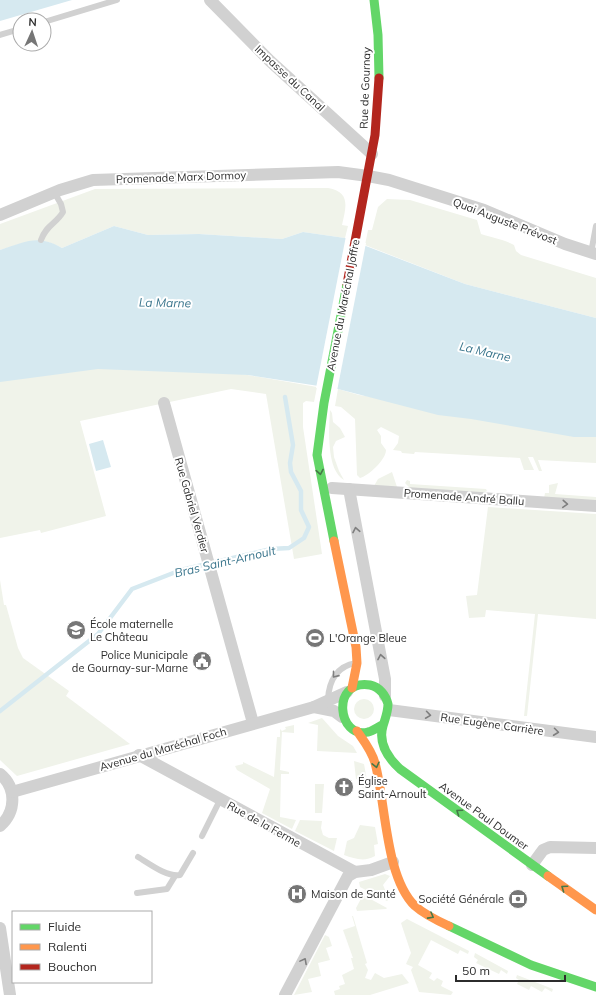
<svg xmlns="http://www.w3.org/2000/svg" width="596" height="995" viewBox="0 0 596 995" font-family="Mulish,sans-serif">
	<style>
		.green { fill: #f0f3ea }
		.water { fill: #d6e9f0 }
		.pier { fill: #fff }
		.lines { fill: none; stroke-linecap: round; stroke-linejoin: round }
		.stream { stroke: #d6e9f0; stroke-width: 4.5 }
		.lane { stroke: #d1d1d1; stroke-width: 6 }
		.street { stroke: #d1d1d1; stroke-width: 12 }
		.fast { stroke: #63d668; stroke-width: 9 }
		.slow { stroke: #ff974d; stroke-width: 9 }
		.jam { stroke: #b3261e; stroke-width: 9 }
		.oneway { stroke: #457847 }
		.oneway2 { stroke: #7e7e7e }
		.labels { text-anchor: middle; stroke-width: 4; stroke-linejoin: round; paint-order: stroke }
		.street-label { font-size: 11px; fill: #2c2c2c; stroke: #fff }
		.poi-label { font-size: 11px; fill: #2c2c2c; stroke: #fff; text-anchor: start }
		.water-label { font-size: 12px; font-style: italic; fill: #3b768d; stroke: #fff }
	</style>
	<rect width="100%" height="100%" fill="#fff"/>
	<g class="green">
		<path d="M328 188C351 192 346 207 342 225L348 226 345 238 303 232 282 239 199 234 148 235 114 226 62 248C38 235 25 243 0 250V224L95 189Z"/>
		<path d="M387 199 410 200 477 220 481 234C493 238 503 239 514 245L516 251 521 255 596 278V318L465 284 365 245 368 230H372L378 207Z"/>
		<path d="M98 349 317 387 314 402 306 401 303 403V427L322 554 294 559 266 394 231 389 80 421 106 516 41 533 40 530 0 538V371Z"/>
		<path d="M338 389 359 395 596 430V463L538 460 542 471H539L533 457H528L534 470H524L520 458 415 452 414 454 402 453 401 451 393 450 398 443 399 436 381 427 377 430 381 436V443L386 450C386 460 368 476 360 478L357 475 355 419 341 407 335 406Z"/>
		<path d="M330 410 332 413 333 422 340 428 345 437 336 441 333 447 334 457 339 471 344 480C326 470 329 428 330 410Z"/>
		<path d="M392 472 397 487 374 486 378 479Z"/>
		<path d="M407 480 410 481V484L486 489 487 491 483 493 410 488 405 483Z"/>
		<path d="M558 483 555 494 596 497V501L544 498 545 493H549V485Z"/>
		<path d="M488 507 596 514V619L538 614 527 716H524L535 614 486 610 485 617 469 618 466 596 477 595Z"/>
		<path d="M0 580 4 605H6L18 648 23 658 69 691 66 696 130 744 17 776 0 760Z"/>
		<circle cx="364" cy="709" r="10"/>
		<path d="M322 718 338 736 353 746 357 753 317 751 318 725 308 723Z"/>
		<path d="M294 725V733L282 732 280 770 289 772V774H281L280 817 296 820 292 829 262 813 270 789 237 770 235 766 243 764V762L274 777 277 737H280V729L282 731 286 729 285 727Z"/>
		<path d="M354 761 364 764 369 791 362 792 363 780 356 779Z"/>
		<path d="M315 784H324L322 813H315Z"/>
		<path d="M300 820 322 821 321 828 323 835 329 838H337L334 851 295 831Z"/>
		<path d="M360 825 375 827 378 844 374 845 375 856C365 862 355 859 344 855L347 841 354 838Z"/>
		<path d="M385 874 390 876 383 885 389 899 387 901 360 887 359 882Z"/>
		<path d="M363 895 387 908 386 909 357 911 356 908Z"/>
		<path d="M352 916H353L367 963 365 964 368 970 365 978 371 980 375 973 384 978 402 974 409 983 370 995H335L334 991 340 989 339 986 345 984 342 975 354 969 351 958H353L343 930 355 926Z"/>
		<path d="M407 919 469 951 468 954 460 950 458 954 431 940 418 965 432 973 429 978 434 981 437 978 443 981 441 986 453 992 451 995 419 992 411 970 413 967 406 964 411 953 401 923Z"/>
		<path d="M325 935 329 937 332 946 326 948 330 960 318 963 321 976 308 979 312 992 294 995Z"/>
		<path d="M475 953 508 971 507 974 501 970 499 974 476 963 478 960 474 957Z"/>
		<path d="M517 975 553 989 552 992 545 988 542 992 531 986 529 990 517 984 519 980 516 978Z"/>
	</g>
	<g class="water">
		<path d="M0 0H72L0 21Z"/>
		<path d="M114 226 148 235 199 234 282 239 303 232 345 238 465 284 596 318V437H574L471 419 438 415 338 389 248 375 98 369 0 382V250C26 242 37 234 62 248Z"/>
		<path d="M103 440 111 467 96 471 89 444Z"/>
	</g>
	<path class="pier" d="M346 236 366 243 337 391 316 388Z"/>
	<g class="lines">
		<path class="stream" d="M0 711 98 634 132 589 181 570 271 549 289 548 304 538 309 527 301 510V491L291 472 290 463 293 445 285 397"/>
		<g class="lane">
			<path d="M44 22 117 0"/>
			<path d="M0 35 20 29"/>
			<path d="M41 240C47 224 56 224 63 212L61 204 54 192"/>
			<path d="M591 253 596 226"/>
			<path d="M328 699C329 681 337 666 356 663"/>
			<path d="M202 836 220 800"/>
			<path d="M138 857C150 864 166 877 180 875L193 853"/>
			<path d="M137 893 167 889 175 876"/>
		</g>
		<g class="street">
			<path d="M210 0 270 61 372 154"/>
			<path d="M0 215 60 190 93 180 338 172 368 176 389 180 484 210 565 244 596 254"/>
			<path d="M164 403 253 723"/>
			<path d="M332 488 596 506"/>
			<path d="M349 489 385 679V696"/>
			<path d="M314 707 334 711 342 717"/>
			<path d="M389 710 596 737"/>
			<path d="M139 755 355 872"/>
			<path d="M0 774C17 788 16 812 0 826"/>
			<path d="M12 792 314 707 347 692"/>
			<path d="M532 865 543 850 550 847 596 848"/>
			<path d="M0 928 10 995"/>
			<path d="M285 995 348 876 355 872 371 870 393 862"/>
		</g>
		<g class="fast">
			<path d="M374 0 378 35 379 78"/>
			<path d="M334 541 317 455 324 403 347 284"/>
			<path d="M382 725C378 727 373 731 368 732 338 740 330 679 370 685 380 687 386 696 388 704 388 712 385 719 383 726 378 743 388 758 400 769L548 876"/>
			<path d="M449 926 531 965 596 987"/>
		</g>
		<g class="slow">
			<path d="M334 541 356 647 357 663 352 688"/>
			<path d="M357 731C364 741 372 751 375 763 386 803 385 877 415 906 425 915 438 921 449 926"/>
			<path d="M548 876 596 910"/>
		</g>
		<path class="jam" d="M347 284 375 135 379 78"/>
	</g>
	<defs><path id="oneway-chevron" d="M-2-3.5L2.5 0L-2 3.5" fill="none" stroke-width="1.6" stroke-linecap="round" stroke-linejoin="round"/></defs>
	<g class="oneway">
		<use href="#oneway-chevron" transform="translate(320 472) rotate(80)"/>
		<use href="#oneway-chevron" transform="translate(376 765) rotate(77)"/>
		<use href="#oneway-chevron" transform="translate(459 812) rotate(-145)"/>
		<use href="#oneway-chevron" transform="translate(564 888) rotate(-145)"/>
		<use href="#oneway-chevron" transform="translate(431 916) rotate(29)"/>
	</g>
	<g class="oneway2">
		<use href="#oneway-chevron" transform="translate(565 504) rotate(4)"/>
		<use href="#oneway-chevron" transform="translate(356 530) rotate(-101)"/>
		<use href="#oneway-chevron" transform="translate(381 657) rotate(-100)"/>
		<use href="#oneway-chevron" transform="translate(335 675) rotate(129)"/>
		<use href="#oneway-chevron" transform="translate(428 715) rotate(8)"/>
		<use href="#oneway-chevron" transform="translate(556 732) rotate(7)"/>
		<use href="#oneway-chevron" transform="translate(304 961) rotate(-62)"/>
	</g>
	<defs>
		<g id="school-disc" transform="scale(1)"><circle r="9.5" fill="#767676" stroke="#fff"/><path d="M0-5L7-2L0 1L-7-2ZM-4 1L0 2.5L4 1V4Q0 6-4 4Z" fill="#fff"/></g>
		<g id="stadium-disc" transform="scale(1)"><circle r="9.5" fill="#767676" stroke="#fff"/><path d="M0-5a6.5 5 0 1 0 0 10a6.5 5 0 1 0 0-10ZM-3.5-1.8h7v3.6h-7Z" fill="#fff"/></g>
		<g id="civic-disc" transform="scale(1)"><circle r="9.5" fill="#767676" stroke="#fff"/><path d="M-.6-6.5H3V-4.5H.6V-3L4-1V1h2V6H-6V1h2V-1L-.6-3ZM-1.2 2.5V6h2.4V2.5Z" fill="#fff"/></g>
		<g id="church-disc" transform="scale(1)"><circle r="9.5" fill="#767676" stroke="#fff"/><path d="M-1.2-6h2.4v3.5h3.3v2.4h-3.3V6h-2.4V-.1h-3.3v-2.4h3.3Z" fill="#fff"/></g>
		<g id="hospital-disc" transform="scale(1)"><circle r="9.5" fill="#767676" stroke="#fff"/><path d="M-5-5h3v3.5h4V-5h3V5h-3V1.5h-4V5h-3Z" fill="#fff"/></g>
		<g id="bank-disc" transform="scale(1)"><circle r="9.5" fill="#767676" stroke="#fff"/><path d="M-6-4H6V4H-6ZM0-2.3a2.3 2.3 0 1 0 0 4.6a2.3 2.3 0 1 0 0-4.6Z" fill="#fff"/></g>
	</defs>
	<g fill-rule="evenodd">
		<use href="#school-disc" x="76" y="630"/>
		<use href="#stadium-disc" x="315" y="638"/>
		<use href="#civic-disc" x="202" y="661"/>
		<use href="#church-disc" x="344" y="787"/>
		<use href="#hospital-disc" x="297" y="894"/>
		<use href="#bank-disc" x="518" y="899"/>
	</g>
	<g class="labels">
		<g class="street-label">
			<text transform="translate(290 78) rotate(43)" y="4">Impasse du Canal</text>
			<text transform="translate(365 88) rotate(-88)" y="4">Rue de Gournay</text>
			<text transform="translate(181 177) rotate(-2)" y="4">Promenade Marx Dormoy</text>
			<text transform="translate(505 221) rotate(21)" y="4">Quai Auguste Prévost</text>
			<text transform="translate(343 305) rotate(-79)" y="4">Avenue du Maréchal Joffre</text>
			<text transform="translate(464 497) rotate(4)" y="4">Promenade André Ballu</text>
			<text transform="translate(192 505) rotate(74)" y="4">Rue Gabriel Verdier</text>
			<text transform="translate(492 724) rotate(8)" y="4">Rue Eugène Carrière</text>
			<text transform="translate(163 749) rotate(-16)" y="4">Avenue du Maréchal Foch</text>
			<text transform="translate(484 816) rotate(36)" y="4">Avenue Paul Doumer</text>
			<text transform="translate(264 824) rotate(29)" y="4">Rue de la Ferme</text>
		</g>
		<g class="poi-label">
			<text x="90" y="628">École maternelle<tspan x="90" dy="13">Le Château</tspan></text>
			<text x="329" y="642">L'Orange Bleue</text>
			<text x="188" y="659" text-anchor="end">Police Municipale<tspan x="188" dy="13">de Gournay-sur-Marne</tspan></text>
			<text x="358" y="785">Église<tspan x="358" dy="13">Saint-Arnoult</tspan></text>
			<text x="311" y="898">Maison de Santé</text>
			<text x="504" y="903" text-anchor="end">Société Générale</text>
		</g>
		<g class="water-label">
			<text transform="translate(165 303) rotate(1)" y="4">La Marne</text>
			<text transform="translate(485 352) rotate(13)" y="4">La Marne</text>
			<text transform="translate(225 562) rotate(-13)" y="4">Bras Saint-Arnoult</text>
		</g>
	</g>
	<rect x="12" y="911" width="140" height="72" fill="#ffffff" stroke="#ababab"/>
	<rect x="20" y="924" width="20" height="6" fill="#63d668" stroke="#ababab"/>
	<text x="48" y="931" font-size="12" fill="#2c2c2c">Fluide</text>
	<rect x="20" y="944" width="20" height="6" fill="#ff974d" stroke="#ababab"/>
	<text x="48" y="951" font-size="12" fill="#2c2c2c">Ralenti</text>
	<rect x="20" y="964" width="20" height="6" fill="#b3261e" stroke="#ababab"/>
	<text x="48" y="971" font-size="12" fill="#2c2c2c">Bouchon</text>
	<g transform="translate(32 32) rotate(3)"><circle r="19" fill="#ffffff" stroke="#ababab"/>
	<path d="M0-3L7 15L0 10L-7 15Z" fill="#767676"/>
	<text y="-6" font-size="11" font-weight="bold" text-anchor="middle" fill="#2c2c2c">N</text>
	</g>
	<path d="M456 975v6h109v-6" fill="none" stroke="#2c2c2c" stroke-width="2"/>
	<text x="462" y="975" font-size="12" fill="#2c2c2c" stroke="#ffffff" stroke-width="3" paint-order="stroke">50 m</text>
</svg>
